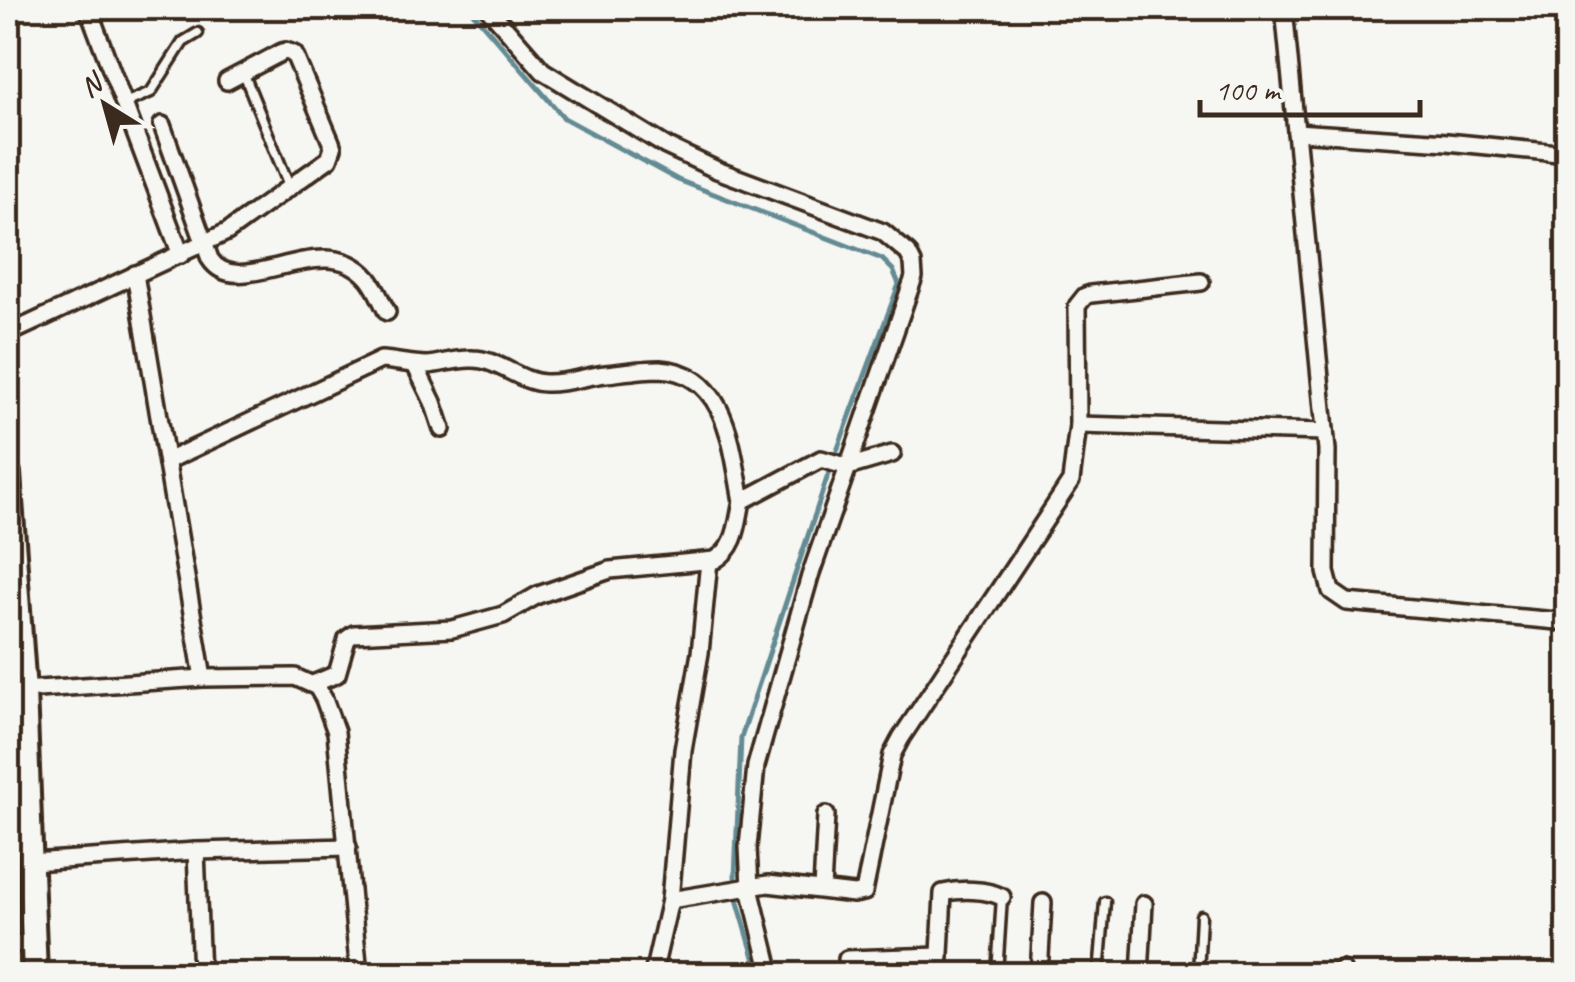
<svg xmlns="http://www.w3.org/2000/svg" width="1575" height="982" viewBox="0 0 1575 982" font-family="Caveat,sans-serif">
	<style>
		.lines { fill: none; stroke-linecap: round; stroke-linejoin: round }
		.stream { stroke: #648b93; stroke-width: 5 }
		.lane-casing { stroke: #3b2a1e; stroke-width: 15 }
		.street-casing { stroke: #3b2a1e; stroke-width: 22 }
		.secondary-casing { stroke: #3b2a1e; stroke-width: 30 }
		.lane { stroke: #f6f6f2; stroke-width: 8 }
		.street { stroke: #f6f6f2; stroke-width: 15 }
		.secondary { stroke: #f6f6f2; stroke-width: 22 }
	</style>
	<rect width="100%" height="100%" fill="#f6f6f2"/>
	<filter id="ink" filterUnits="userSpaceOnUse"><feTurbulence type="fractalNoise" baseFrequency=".01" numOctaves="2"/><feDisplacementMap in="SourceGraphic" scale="20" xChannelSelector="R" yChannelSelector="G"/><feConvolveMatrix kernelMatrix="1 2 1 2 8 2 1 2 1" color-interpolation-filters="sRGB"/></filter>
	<g filter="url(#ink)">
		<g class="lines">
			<g class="stream">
				<path d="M469 8 564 118 678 180 882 259 893 270 899 284 828 475 741 738 735 877"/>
				<path d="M737 899 759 974"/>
			</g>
			<g class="lane-casing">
				<g id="lane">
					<path d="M243 72 290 188"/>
					<path d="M125 103 151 92 183 42 198 33"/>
					<path d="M997 974 1002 897"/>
					<path d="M1099 974 1105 902"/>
					<path d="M1198 974 1201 916"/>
					<path d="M1304 974 1342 970"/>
				</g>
			</g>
			<g class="street-casing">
				<g id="street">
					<path d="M88 8 181 255"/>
					<path d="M488 8 543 71 666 146 717 170 883 232 908 253 913 263 914 277 810 576 756 766 748 847 750 888 771 974"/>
					<path d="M1284 8 1327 450 1326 572 1331 591 1347 602 1568 622"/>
					<path d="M162 125 210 259C239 304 323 225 368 278 376 287 381 301 387 312"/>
					<path d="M1296 132 1447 142 1568 154"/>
					<path d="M135 274 203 678"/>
					<path d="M8 334 227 232 329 159 333 148 331 142 294 54 286 51 282 52 227 81"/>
					<path d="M415 365 433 402 442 429"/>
					<path d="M1078 425 1325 432"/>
					<path d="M167 461 381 360C397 361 411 365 427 365 442 364 458 358 473 359 498 359 519 382 545 383 566 384 586 376 606 374 624 372 643 369 660 369 728 373 732 450 742 501"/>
					<path d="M313 684 337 674 347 639 354 634 452 629 503 615 538 595 610 570 715 560C737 547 737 524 742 501L821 459 848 467 892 454"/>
					<path d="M8 691 203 678 295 677 317 687 324 699 336 732 359 974"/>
					<path d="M196 851 201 974"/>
					<path d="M32 862 196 851 348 847"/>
					<path d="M822 889 826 815"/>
					<path d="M670 900 768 884 854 894 864 892 892 755 901 738 1071 481 1078 425 1077 306 1085 296 1091 294 1201 282"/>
					<path d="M8 944 34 943"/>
					<path d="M847 959 940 956"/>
					<path d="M653 974 670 900 683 750 700 653 709 561"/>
					<path d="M939 974 943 893C960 889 986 889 1002 897"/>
					<path d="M1039 974 1043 903"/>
					<path d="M1140 974 1144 904"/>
					<path d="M1242 974V973"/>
					<path d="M1342 974V970"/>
				</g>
			</g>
			<g class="secondary-casing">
				<path id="secondary" d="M8 473 24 691 35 974"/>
			</g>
			<use href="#lane" class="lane"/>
			<use href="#street" class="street"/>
			<use href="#secondary" class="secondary"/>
		</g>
	</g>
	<rect width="1575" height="982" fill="none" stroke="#f6f6f2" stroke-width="40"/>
	<rect x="20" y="20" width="1535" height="942" fill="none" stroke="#3b2a1e" stroke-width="4" filter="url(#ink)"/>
	<g transform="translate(105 105) rotate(323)" stroke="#f6f6f2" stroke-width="8" paint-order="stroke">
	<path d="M0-8L18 38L0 25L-18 38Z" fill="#3b2a1e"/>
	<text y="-15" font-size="28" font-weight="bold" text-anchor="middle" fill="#3b2a1e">N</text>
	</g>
	<path d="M1200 100v15h220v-15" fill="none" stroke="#3b2a1e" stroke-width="5"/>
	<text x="1215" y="100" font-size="30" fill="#3b2a1e" stroke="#f6f6f2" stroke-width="8" paint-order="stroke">100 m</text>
</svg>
